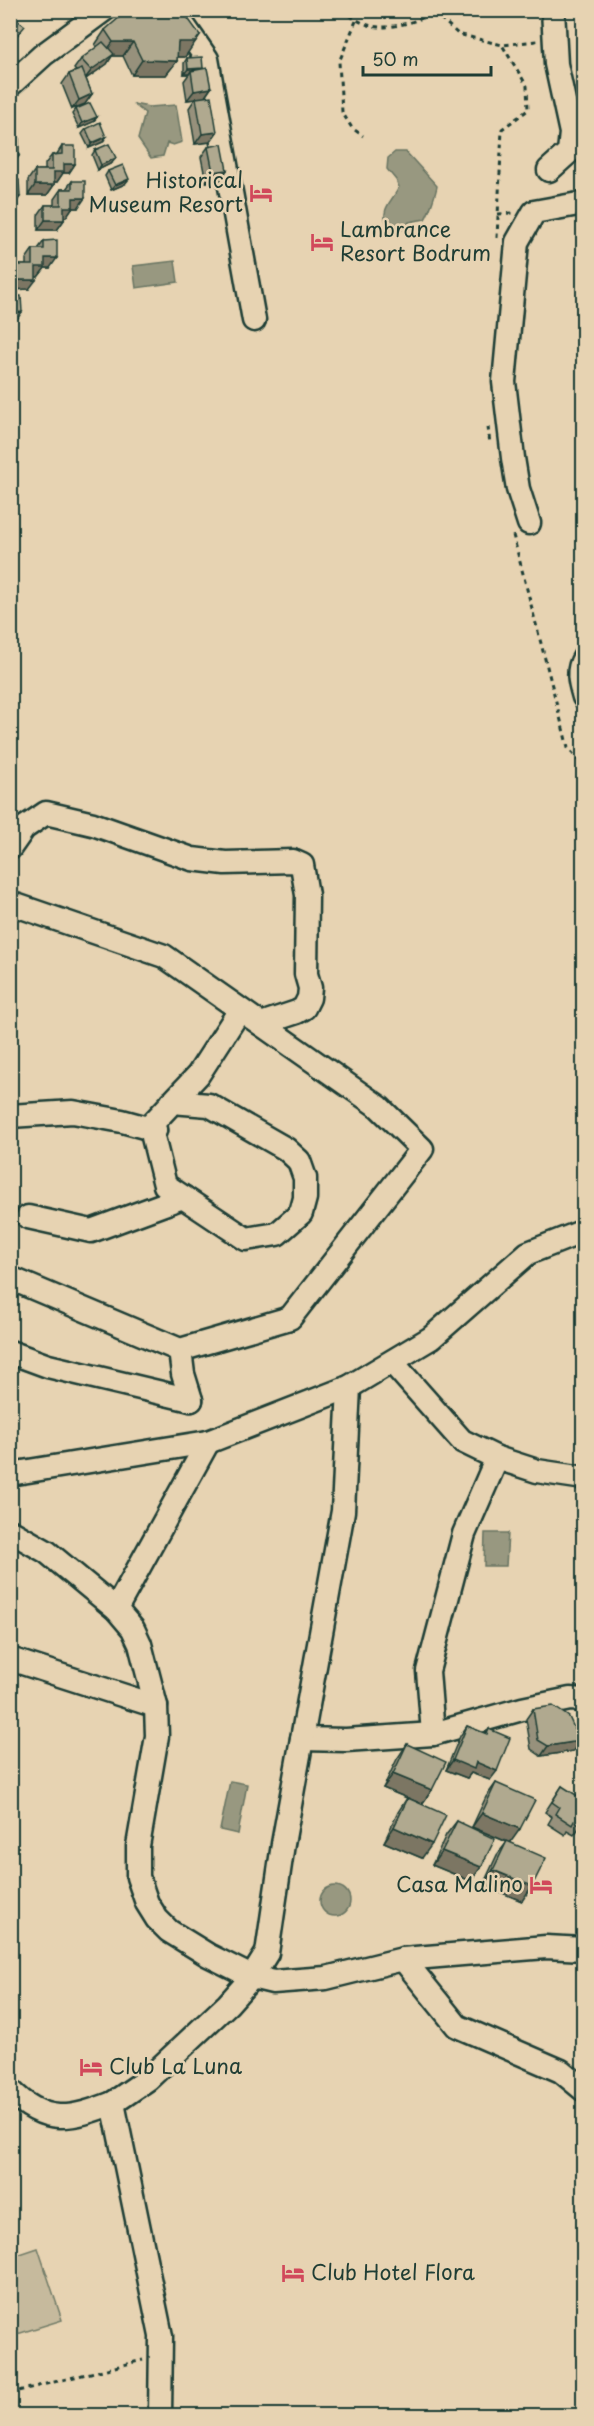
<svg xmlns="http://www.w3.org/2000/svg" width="594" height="2426" viewBox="0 0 594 2426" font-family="'Playpen Sans',sans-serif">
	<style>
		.green { fill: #c6ba9d; stroke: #727c68; stroke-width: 1.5 }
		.water { fill: #989880; stroke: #687462; stroke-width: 1.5 }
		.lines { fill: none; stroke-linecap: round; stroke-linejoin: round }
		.minor-casing { stroke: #1f3d34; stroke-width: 27 }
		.path { stroke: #1f3d34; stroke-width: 3; stroke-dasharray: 4.5 4.5; stroke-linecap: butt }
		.minor { stroke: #e7d3b2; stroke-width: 22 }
		.wall { fill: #97917b; stroke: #1f3d34; stroke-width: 1.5 }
		.shaded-wall { fill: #7b7664; stroke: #1f3d34; stroke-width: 1.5 }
		.building { fill: #b0a98f; stroke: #1f3d34; stroke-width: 1.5 }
		.labels { text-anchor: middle; stroke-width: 5; stroke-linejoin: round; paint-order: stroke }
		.poi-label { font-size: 21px; fill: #1f3d34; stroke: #e7d3b2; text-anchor: start }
	</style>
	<rect width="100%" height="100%" fill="#e7d3b2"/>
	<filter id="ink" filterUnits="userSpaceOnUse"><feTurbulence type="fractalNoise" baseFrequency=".0167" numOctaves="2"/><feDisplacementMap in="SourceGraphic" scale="12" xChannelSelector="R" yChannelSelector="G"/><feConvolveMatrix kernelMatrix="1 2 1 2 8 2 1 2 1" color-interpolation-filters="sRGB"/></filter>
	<g filter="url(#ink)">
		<path class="green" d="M38 2248 62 2320 11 2336V2257Z"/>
		<g class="water">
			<path d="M133 104 149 107 176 105 182 142 173 145 167 143 163 156 151 158 138 139 145 113Z"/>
			<path d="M395 152H406L437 186C436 193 429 213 425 219L409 222 405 229 395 231 387 225C380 208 392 202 399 187L396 180 387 169 388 158Z"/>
			<path d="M175 261 178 282 136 288 133 266Z"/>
			<path d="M485 1533H508L506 1566H484Z"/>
			<path d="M230 1781 247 1784 238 1834 220 1830Z"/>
			<circle cx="335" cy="1901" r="15"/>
		</g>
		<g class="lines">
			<g class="minor-casing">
				<g id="minor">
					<path d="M173 10 207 59 254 320"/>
					<path d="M10 85 43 55 104 10"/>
					<path d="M549 170 569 152 571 133 556 64 553 10"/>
					<path d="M529 523 518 489 513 458 504 382 517 242 534 212 584 203"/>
					<path d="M584 658C576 671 580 683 584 697"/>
					<path d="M10 848 24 828 46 813 93 824 192 859 225 863 293 861 302 865 307 895 306 974 310 988 309 998 304 1008 297 1012 261 1024"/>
					<path d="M10 903 164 956 379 1107 422 1149 290 1318 180 1350 10 1278"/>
					<path d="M172 1102 209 1105 286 1149 299 1161 305 1178V1198L301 1213 277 1234 246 1239 165 1185 153 1137 155 1130 151 1125 198 1075 240 1010"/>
					<path d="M10 1116 73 1112 122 1121 155 1130"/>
					<path d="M28 1217 91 1231 183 1197"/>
					<path d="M180 1350 183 1374 191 1400"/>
					<path d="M10 1352 48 1366 191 1400"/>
					<path d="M392 1362 462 1441 497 1458 537 1471 584 1478"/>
					<path d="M10 1474 208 1442 349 1387 431 1338 528 1253 584 1231"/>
					<path d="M10 1531 47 1552 116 1609 133 1629 140 1644 156 1706 157 1736 138 1846V1877L147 1903 157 1919 169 1931 208 1955 252 1977 273 1982 326 1978 403 1959 546 1947 584 1949"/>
					<path d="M116 1609 208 1442"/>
					<path d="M10 1659 156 1706"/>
					<path d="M433 1734 428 1671 464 1534 497 1458"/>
					<path d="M302 1739 346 1740 433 1734 522 1709 570 1699 584 1700"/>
					<path d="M403 1959 457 2026 561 2071 584 2090"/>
					<path d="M10 2090C45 2126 71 2119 113 2103"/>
					<path d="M160 2416 161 2336 113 2103 148 2079 228 2004 252 1977 267 1953 283 1844 343 1511 349 1387"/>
				</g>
			</g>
			<g class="path">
				<path d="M343 10C353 19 367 27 381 27 398 27 423 20 436 10"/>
				<path d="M434 12 458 34 502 45 537 41"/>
				<path d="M356 21 339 62 342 112 352 128 363 136"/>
				<path d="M498 214 512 213"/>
				<path d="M497 238 502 129 528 110 527 86 502 45"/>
				<path d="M488 427 490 444"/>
				<path d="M513 535 568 748 584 767"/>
				<path d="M10 2393 143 2360"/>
			</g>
			<use href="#minor" class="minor"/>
		</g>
		<g class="wall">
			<path d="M105 30 185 57H177V61L166 75H132L123 56H112L107 64 86 79 92 94 85 104 72 109 62 84 69 74 76 71 74 69 81 59 97 47 95 45Z"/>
			<path d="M187 58 203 68 211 88 205 97 217 132 210 142 195 144 189 108 195 99 187 100 184 81 189 74H184V63Z"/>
			<path d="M76 109 97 117 93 122 79 128 72 114Z"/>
			<path d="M86 129 103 142 89 148 82 134Z"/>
			<path d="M62 146 75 164 69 173H63L57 182H54V185L47 195H28V180L35 170H45V164L52 155 57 154Z"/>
			<path d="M208 147 227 170 220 180 206 182 201 157Z"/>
			<path d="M95 150 112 163 98 170 92 155Z"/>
			<path d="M108 171 125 184 111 190 105 176Z"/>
			<path d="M72 181 78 208H72L66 217H64V220L57 230H38V215L45 205H54V199L61 189H66Z"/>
			<path d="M44 241 50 268H45L38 277H36L29 289 10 290V273L16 265H26V259L33 249H38Z"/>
			<path d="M533 1709 573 1751 541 1756 531 1749 526 1719Z"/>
			<path d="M584 1710V1735L580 1715Z"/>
			<path d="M467 1726 485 1734 489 1729 490 1780 471 1773 467 1778 446 1770 460 1736Z"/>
			<path d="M407 1744 432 1790 422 1804V1858L384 1842 398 1812 407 1798 383 1788 397 1759Z"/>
			<path d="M496 1783 511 1842 522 1901 483 1885 497 1855 507 1842 472 1827 486 1797Z"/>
			<path d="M562 1786 584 1821 574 1835 567 1831 565 1835 548 1824 552 1817 545 1812Z"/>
			<path d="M457 1821 481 1867 471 1881 432 1865 446 1835Z"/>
		</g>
		<g class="shaded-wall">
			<path d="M200 35 185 57H167L178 42Z"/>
			<path d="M113 42H133L123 56H112L107 64 84 80Z"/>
			<path d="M142 60 177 61 166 75H132Z"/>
			<path d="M203 68 191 71 189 74H184L188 69Z"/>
			<path d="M211 88 204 98 187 100 194 91Z"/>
			<path d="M92 94 85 104 72 109 79 100Z"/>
			<path d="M97 117 93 122 79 128 82 123Z"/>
			<path d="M217 132 210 142 195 144 202 134Z"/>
			<path d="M106 137 103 142 89 148 92 143Z"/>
			<path d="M10 156H19L12 166H10Z"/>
			<path d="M116 158 112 163 98 170 101 165Z"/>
			<path d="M64 164H75L69 173H63L57 182H48L54 172Z"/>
			<path d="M227 170 220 180 206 182 213 172Z"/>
			<path d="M129 179 125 184 111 190 115 185Z"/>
			<path d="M35 185H54L47 195H28Z"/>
			<path d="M10 197H20L13 207H10Z"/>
			<path d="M73 198H85L78 208H72L66 217H57L64 207Z"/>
			<path d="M45 220H64L57 230H38Z"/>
			<path d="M15 236 10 243V237Z"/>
			<path d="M45 258H57L50 268H45L38 277H29L36 267Z"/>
			<path d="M17 280H36L29 289 10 290Z"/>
			<path d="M22 312 15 322H10V313Z"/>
			<path d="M580 1741 573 1751 541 1756 548 1746Z"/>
			<path d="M453 1760 476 1762 497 1771 490 1780 471 1773 467 1778 446 1770Z"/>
			<path d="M393 1774 432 1790 422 1804 383 1788Z"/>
			<path d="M482 1813 520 1829 510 1843 472 1827Z"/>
			<path d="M394 1827 432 1844 422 1858 384 1842Z"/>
			<path d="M442 1851 481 1867 471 1881 432 1865Z"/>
			<path d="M493 1870 532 1886 522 1901 483 1885Z"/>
		</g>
		<g class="building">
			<path d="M128 10H182L200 35 195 42H178L177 61 142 60 133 42H113L105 30Z"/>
			<path d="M10 15 25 26 10 44Z"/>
			<path d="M103 42 114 54 91 70 81 59Z"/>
			<path d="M202 57 203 68 188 69 187 58Z"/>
			<path d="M207 68 211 88 194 91 191 71Z"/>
			<path d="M82 69 92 94 79 100 69 74Z"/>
			<path d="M211 96 217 132 202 134 196 98Z"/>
			<path d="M90 103 97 117 82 123 76 109Z"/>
			<path d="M100 122 106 137 92 143 86 129Z"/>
			<rect x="10" y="135" width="9" height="21"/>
			<path d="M109 144 116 158 101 165 95 150Z"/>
			<path d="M222 144 227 170 213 172 208 147Z"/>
			<path d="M62 146H75V164H64V172H54V185H35V170H52V155L62 154Z"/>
			<path d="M123 165 129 179 115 185 108 171Z"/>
			<path d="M19 180 20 197H10V181Z"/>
			<path d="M72 181H85V198H73V207H64V220H45V205H61V189H72Z"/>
			<path d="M10 220H14L15 236 10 237Z"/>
			<path d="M57 240V258H45V267H36V280H17L16 265H33V249H44V241Z"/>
			<path d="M10 296H21L22 312 10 313Z"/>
			<path d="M553 1706 569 1717 580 1741 548 1746 538 1740 533 1709Z"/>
			<path d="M467 1726 487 1734 489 1729 510 1738 497 1771 476 1762 474 1769 453 1760Z"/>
			<path d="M407 1744 446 1762 432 1790 393 1774Z"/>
			<path d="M496 1783 535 1800 520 1829 482 1813Z"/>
			<path d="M562 1786 584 1800V1821L581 1825 574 1821 572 1825 555 1814 559 1807 552 1802Z"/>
			<path d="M408 1798 446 1815 432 1844 394 1827Z"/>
			<path d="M457 1821 495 1839 481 1867 442 1851Z"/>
			<path d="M507 1841 546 1858 532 1886 493 1870Z"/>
		</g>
	</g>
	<defs>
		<g id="hotel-bare" transform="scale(1.8)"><path d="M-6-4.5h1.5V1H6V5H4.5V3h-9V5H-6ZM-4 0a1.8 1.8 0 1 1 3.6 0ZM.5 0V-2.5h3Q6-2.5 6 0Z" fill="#d1495b" stroke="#e7d3b2" stroke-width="2.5" paint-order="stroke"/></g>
	</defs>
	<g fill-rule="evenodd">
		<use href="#hotel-bare" x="261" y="193"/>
		<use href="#hotel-bare" x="322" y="242"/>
		<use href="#hotel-bare" x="541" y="1885"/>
		<use href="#hotel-bare" x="91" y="2067"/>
		<use href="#hotel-bare" x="293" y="2273"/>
	</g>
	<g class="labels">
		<g class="poi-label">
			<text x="243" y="188" text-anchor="end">Historical<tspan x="243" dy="24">Museum Resort</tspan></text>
			<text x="340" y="237">Lambrance<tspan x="340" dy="24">Resort Bodrum</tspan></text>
			<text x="523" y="1892" text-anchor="end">Casa Malino</text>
			<text x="109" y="2074">Club La Luna</text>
			<text x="311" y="2280">Club Hotel Flora</text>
		</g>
	</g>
	<rect width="594" height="2426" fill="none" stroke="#e7d3b2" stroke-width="36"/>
	<rect x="18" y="18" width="558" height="2390" fill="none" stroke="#1f3d34" stroke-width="2" filter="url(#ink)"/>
	<path d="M363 66v9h128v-9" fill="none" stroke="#1f3d34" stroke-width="3"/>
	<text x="372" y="66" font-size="18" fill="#1f3d34" stroke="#e7d3b2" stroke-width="4.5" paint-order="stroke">50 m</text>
</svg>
